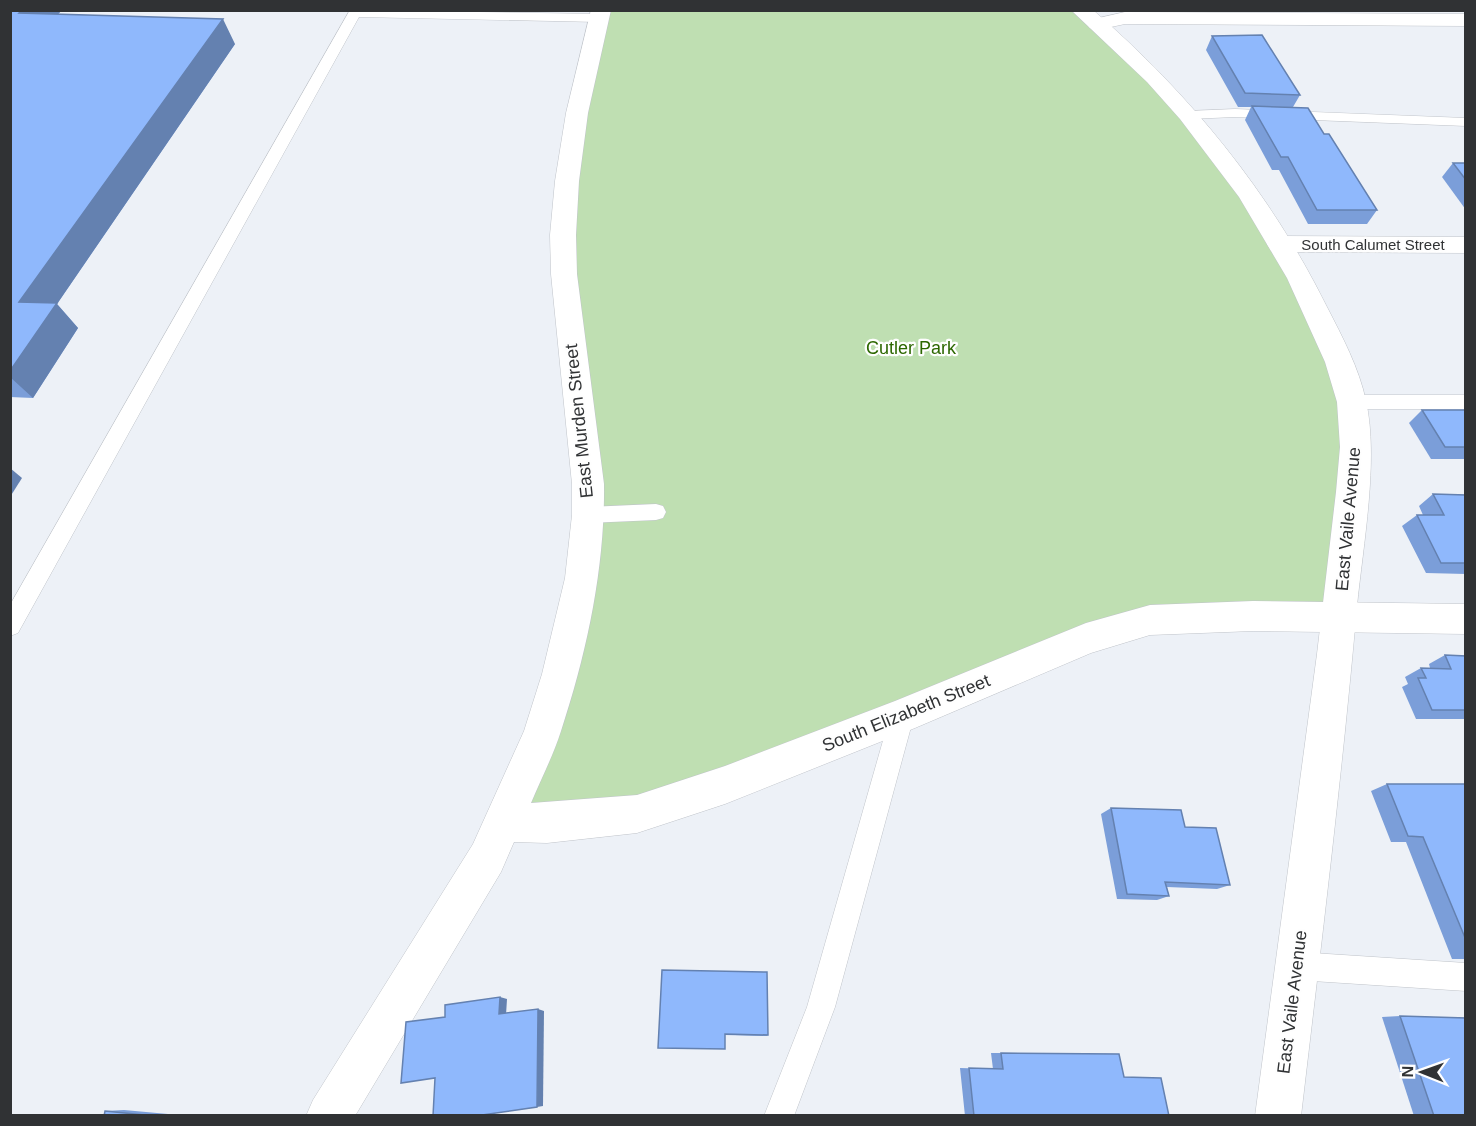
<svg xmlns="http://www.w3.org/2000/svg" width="1476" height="1126" viewBox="0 0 1476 1126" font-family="Arial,sans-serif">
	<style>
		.green { fill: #bfdfb2 }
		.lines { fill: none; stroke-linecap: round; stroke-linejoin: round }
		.lane-casing { stroke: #c0c4ca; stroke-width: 1 }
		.street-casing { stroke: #c0c4ca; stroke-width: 1 }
		.secondary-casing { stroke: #c0c4ca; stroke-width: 1 }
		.lane { fill: #fff; fill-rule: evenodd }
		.street { fill: #fff; fill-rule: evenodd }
		.secondary { fill: #fff; fill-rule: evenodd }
		.wall { fill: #7b9ed9 }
		.shaded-wall { fill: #6481b0 }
		.building { fill: #8fb8fc; stroke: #6481b0; stroke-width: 1.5 }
		.labels { text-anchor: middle; stroke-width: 4.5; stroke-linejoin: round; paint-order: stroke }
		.far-street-label { font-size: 15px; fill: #303234; stroke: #fefefe }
		.park-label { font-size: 18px; fill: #2c6700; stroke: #fefefe }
		.street-label { font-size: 18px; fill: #303234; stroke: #fefefe }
	</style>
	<rect width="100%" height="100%" fill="#edf1f7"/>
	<path class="green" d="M601 11H1081L1229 164 1345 377 1339 617 1150 620 725 785 503 822 582 578 564 274Z"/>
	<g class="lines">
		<g class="lane-casing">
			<g id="lane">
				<path d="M350 10 599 14 605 18 599 22 359 17 18 633 10 636V605Z"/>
				<path d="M1235 109 1466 118V126L1235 117 1189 119 1182 115 1189 111Z"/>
				<path d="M1352 395H1466V409H1352L1345 407 1343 402 1345 397Z"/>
				<path d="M656 504 663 506 666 512 663 518 656 520 588 523 581 521 578 515 581 509 588 507Z"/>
				<path d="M902 705 910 708 914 716 835 1007 794 1116H764L807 1007 890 716 894 708Z"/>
				<path d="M1297 952 1466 963V991L1297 980 1287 976 1283 966 1287 956Z"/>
			</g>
		</g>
		<g class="street-casing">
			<g id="street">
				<path d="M591 10H611L588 113 579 181 576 235 577 274 604 484C605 568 587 652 561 731 553 756 541 779 531 803L637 795 725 766 895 701 1086 623 1150 605 1253 601 1466 604V634L1253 631 1150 635 1091 653 915 728 725 804 637 833 547 843 514 842 501 872 355 1116H306L313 1100 473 844 524 731 542 674 565 578 572 515V484L551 274 550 235 555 181 566 113Z"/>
				<path d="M1125 12 1466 14V26L1125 24 1097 30 1090 28 1087 24 1090 20Z"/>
				<path d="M1280 236 1466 237V253L1280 252 1271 250 1267 244 1271 238Z"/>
			</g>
		</g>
		<g class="secondary-casing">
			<path id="secondary" d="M1071 10H1093C1190 94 1270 192 1327 307 1342 336 1359 368 1366 401 1379 460 1363 545 1357 606 1342 776 1321 946 1301 1116H1255L1317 654 1336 492 1340 447 1337 402 1325 362 1287 278 1239 197 1180 119 1147 82Z"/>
		</g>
		<use href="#lane" class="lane"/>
		<use href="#street" class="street"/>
		<use href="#secondary" class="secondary"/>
	</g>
	<g class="wall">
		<path d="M10 10H62L58 14 235 44 57 304 78 328 33 398 10 397Z"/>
		<path d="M1212 36 1300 95 1293 107 1324 134 1377 210 1367 224H1308L1279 170H1272L1245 120 1251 107H1238L1206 50Z"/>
		<path d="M1453 163H1466V210L1442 177Z"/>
		<path d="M1422 410H1466V459H1431L1409 423Z"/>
		<path d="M1433 494 1466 495V574L1426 573 1402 526 1417 515H1423L1419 506Z"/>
		<path d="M1445 655 1466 656V719H1416L1402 687 1408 684 1405 677 1421 668H1430L1429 664Z"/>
		<path d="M1387 784H1466V959H1452L1406 842H1391L1371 791Z"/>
		<path d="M1111 808 1185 827 1230 885 1217 889 1167 887 1169 896 1157 900 1117 899 1101 814Z"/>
		<path d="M662 970 768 1035 767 1036 725 1035V1049L660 1048Z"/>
		<path d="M1400 1016 1466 1116H1414L1382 1017Z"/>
		<path d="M991 1053H1001L1124 1077 1169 1116H965L960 1068 993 1069Z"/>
		<path d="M124 1110 190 1116H104L105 1111Z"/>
	</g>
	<g class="shaded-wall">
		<path d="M22 10H62L36 38 19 13Z"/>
		<path d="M223 19 235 44 57 304 78 328 33 398 10 377 19 302Z"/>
		<path d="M10 468 22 478 10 497Z"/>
		<path d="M500 997 507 999 506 1015 499 1014Z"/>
		<path d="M538 1009 544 1011 543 1106 537 1107Z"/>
	</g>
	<g class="building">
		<path d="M10 10H22L19 13 223 19 19 302 57 303 10 371Z"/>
		<path d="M1262 35 1300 95 1245 93 1212 36Z"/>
		<path d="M1252 106 1308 108 1324 134H1329L1377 210H1317L1288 157H1281Z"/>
		<path d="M1453 163H1466V180Z"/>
		<path d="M1422 410H1466V447H1445Z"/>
		<path d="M1433 494 1466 495V563H1441L1417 515H1444Z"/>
		<path d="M1445 655 1466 656V710H1432L1418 678H1426L1421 668 1451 669Z"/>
		<path d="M1387 784H1466V940L1423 837 1408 836Z"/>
		<path d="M1111 808 1181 810 1185 827 1216 828 1230 885 1165 882 1169 896 1127 894Z"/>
		<path d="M662 970 767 972 768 1035 725 1034V1049L658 1048Z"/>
		<path d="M500 997 499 1014 538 1009 537 1107 475 1116H433L435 1078 401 1083 406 1022 445 1017V1005Z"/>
		<path d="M1400 1016 1466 1018V1116H1434Z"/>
		<path d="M1001 1053 1119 1054 1124 1077 1161 1078 1169 1116H974L969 1068 1003 1069Z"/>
		<path d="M105 1111 154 1116H104Z"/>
	</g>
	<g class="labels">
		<g class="far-street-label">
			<text x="1373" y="250">South Calumet Street</text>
		</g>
		<g class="park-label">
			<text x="911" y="354">Cutler Park</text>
		</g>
		<g class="street-label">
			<text transform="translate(579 421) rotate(-96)" y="6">East Murden Street</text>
			<text transform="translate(1348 519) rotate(-85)" y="6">East Vaile Avenue</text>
			<text transform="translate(906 713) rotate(-22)" y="6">South Elizabeth Street</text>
			<text transform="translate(1292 1002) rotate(-83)" y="6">East Vaile Avenue</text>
		</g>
	</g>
	<rect width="1476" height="1126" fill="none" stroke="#303234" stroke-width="24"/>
	<g transform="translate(1422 1072) rotate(271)" stroke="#fefefe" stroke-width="4.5" paint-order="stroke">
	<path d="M0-4.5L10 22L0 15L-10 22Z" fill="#303234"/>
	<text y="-9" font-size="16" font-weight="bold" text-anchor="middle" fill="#303234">N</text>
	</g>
</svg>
